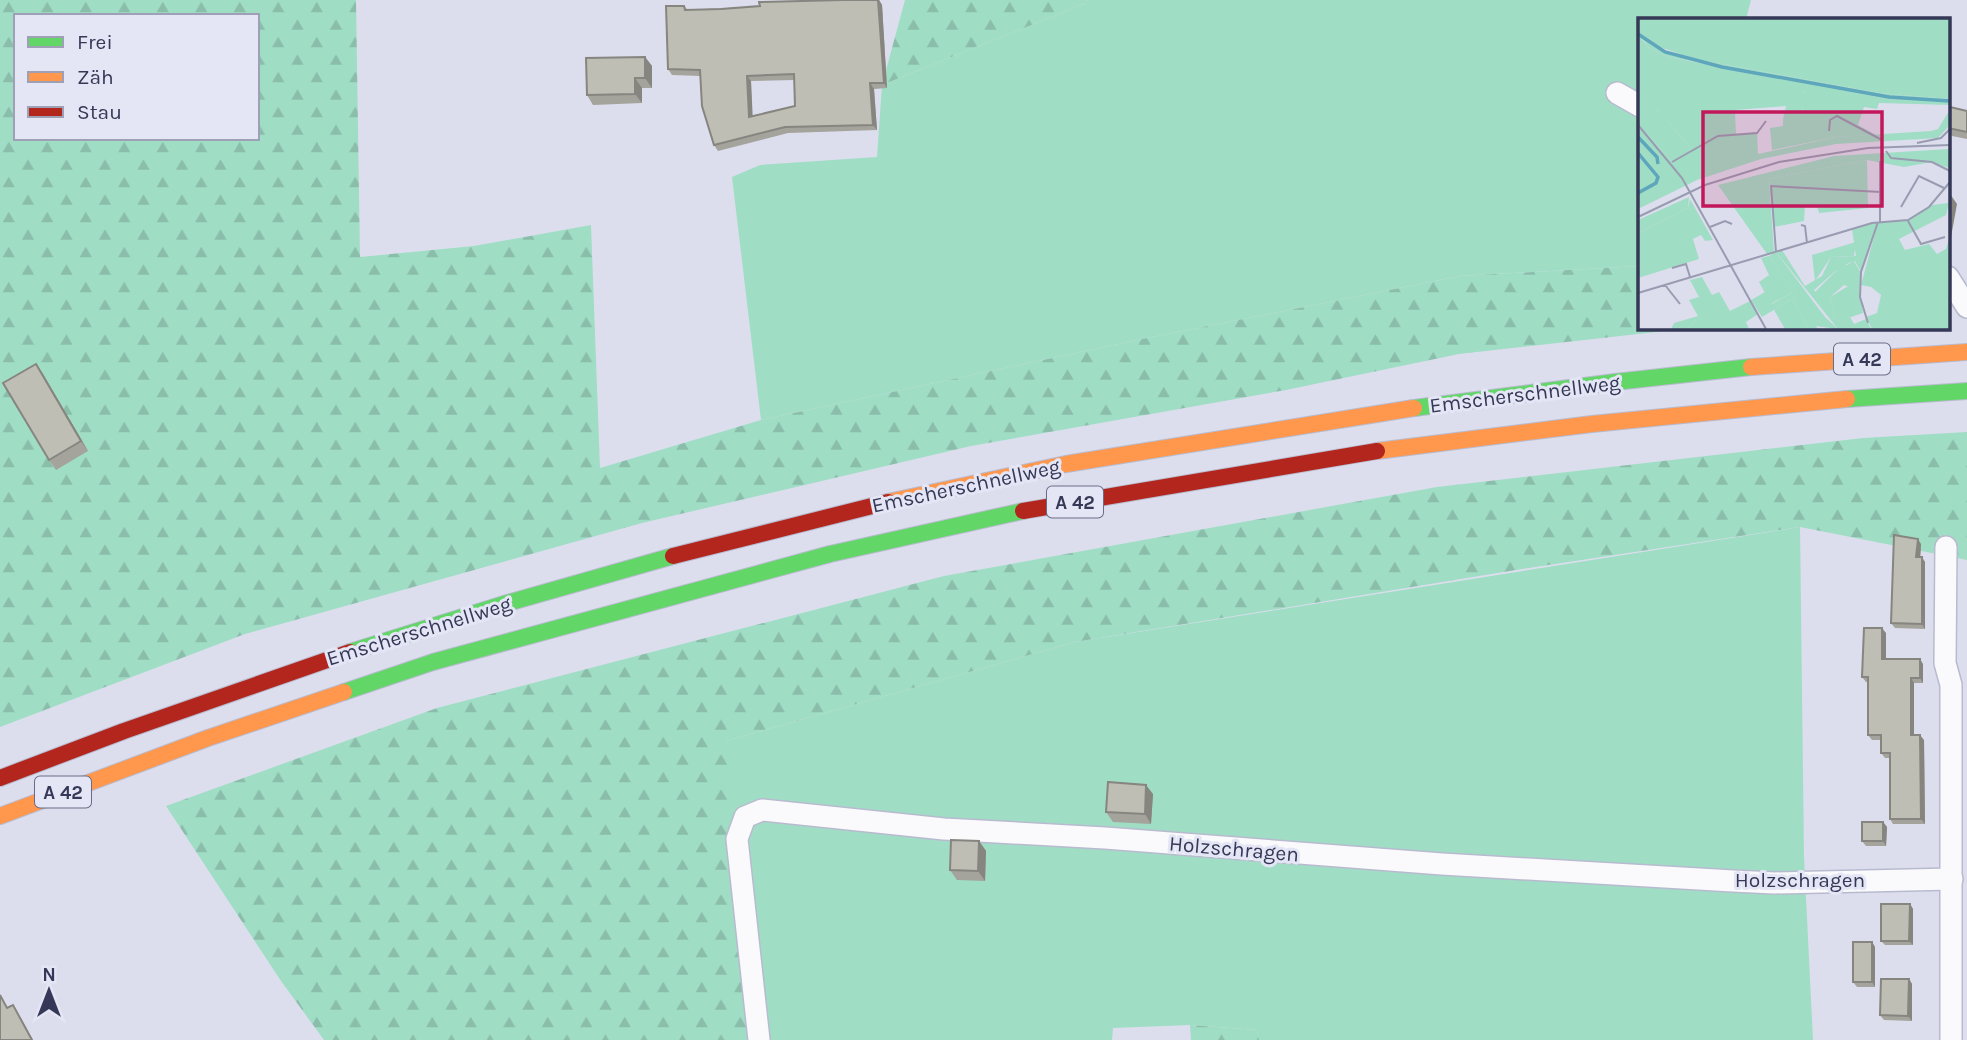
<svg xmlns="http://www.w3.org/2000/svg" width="1967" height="1040" viewBox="0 0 1967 1040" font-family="Karla,sans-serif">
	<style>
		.grass { fill: #a0ddc5 }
		.forest { fill: url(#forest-firs); fill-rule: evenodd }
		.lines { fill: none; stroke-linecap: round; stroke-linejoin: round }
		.street-casing { stroke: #b8bbcf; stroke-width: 24 }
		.fast-casing { stroke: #b8bbcf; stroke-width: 18 }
		.slow-casing { stroke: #b8bbcf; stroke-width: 18 }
		.jam-casing { stroke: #b8bbcf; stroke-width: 18 }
		.street { stroke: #fafafc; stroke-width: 21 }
		.fast { stroke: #63d668; stroke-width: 16 }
		.slow { stroke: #ff974d; stroke-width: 16 }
		.jam { stroke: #b3261e; stroke-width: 16 }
		.wall { fill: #a4a39c; fill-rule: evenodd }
		.shaded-wall { fill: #86857f }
		.building { fill: #bfbeb5; stroke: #86857f; stroke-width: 2; fill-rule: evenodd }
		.labels { text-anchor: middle; stroke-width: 6; stroke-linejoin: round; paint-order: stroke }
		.shield { fill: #e4e6f5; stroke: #6a6c86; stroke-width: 2 }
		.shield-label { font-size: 19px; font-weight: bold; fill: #353856 }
		.street-label { font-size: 21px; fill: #353856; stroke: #e4e6f5 }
		.inset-river { fill: none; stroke: #5da6bc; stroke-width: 3.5 }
		.inset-road { fill: none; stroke: #999cb1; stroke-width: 2 }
		.view { fill: #c2185b; fill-opacity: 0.15; stroke: #c2185b; stroke-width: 3.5 }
		.inset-edge { fill: none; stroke: #353856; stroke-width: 3.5 }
	</style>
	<defs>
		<pattern id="forest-firs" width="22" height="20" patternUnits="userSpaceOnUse" patternTransform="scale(1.75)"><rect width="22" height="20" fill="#a0ddc5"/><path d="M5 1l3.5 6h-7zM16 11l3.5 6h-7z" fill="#8abeab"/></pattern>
	</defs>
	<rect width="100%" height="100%" fill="#dcdeed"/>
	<g class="grass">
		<path d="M1088 0H1751L1746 19H1640V266L1460 276 1132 341 761 420 732 177 760 165 877 157 882 85 1086 3Z"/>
		<path d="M1800 527 1804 857 1813 1040H1259L1257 1030 1190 1025 1113 1028 1112 1040H757L726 741 1075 642Z"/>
	</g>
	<g class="forest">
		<path d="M0 0H356L360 257 474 246 591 225 600 468 761 420 1132 341 1460 276 1640 266V327H1701L1459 354 1286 390 971 446 642 523 245 634 0 727ZM16 16H257V138H16Z"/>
		<path d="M905 0H1088L1086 3 882 85Z"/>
		<path d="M1967 432V560L1800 527 1522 569 1075 642 726 741 737 796 754 1040H324L281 981 166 806 437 708 944 576 1437 487 1863 438Z"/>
		<path d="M1190 1025 1257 1030 1259 1040H1191Z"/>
	</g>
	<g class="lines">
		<g class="street-casing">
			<g id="street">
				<path d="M1617 93 1640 106"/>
				<path d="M1948 277 1967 307"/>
				<path d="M1946 547 1945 663 1951 685V1040"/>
				<path d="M759 1040 737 839 745 817 762 810 944 829 1105 838 1442 864 1733 881 1774 883 1952 879"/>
			</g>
		</g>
		<g class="fast-casing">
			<g id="fast">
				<path d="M1847 399 1967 391"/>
				<path d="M1414 408 1615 382 1751 367"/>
				<path d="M350 652 504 604 673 556"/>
				<path d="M344 692 433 662 830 554 1023 511"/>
			</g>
		</g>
		<g class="slow-casing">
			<g id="slow">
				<path d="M1751 367 1967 352"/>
				<path d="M1377 451 1592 424 1847 399"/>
				<path d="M888 502 1066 464 1414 408"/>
				<path d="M0 816 208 738 344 692"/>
			</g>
		</g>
		<g class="jam-casing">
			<g id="jam">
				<path d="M1023 511 1377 451"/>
				<path d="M673 556 888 502"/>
				<path d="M0 778 124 731 350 652"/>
			</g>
		</g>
		<use href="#street" class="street"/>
		<use href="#fast" class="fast"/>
		<use href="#slow" class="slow"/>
		<use href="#jam" class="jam"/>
	</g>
	<g class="wall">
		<path d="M879 0 882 5 887 88 874 89 877 130 788 133 718 151 714 145 701 76 672 75 668 69 684 6 688 10ZM794 80 795 106 752 116 751 81Z"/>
		<path d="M645 57 652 66V88H642V103L593 105 587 95Z"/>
		<path d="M1967 111V139L1952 136 1948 130V118Z"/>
		<path d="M36 364 88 451 56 470 49 460Z"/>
		<path d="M1921 544 1920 557 1925 562V629L1895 628 1891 623Z"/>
		<path d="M1886 633V659L1923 664V683H1914V735L1924 740 1925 824H1893L1890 819V758H1885L1881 753V740H1872L1868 735V682H1866L1862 677Z"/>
		<path d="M1153 794 1151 824 1113 822 1106 812Z"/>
		<path d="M1883 822 1887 827 1886 846H1866L1862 841Z"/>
		<path d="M979 841 986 851 985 881 957 880 950 870Z"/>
		<path d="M1910 904 1913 909V945H1885L1881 941Z"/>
		<path d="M1872 942 1875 947V987H1857L1853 982Z"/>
		<path d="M1909 979 1912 984V1021L1884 1020 1880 1015Z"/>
	</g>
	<g class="shaded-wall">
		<path d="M879 0 882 5 887 88 884 83Z"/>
		<path d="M645 57 652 66V88L645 78Z"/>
		<path d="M747 76 751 81 753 123 749 117Z"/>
		<path d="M635 78 642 88V103L635 94Z"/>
		<path d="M870 83 874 89 877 130 873 125Z"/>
		<path d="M1950 194 1957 204 1951 237 1948 232V209Z"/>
		<path d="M36 364 43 374 88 451 81 441Z"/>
		<path d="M1918 539 1921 544 1920 562 1916 557Z"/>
		<path d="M1922 557 1925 562V629L1922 624Z"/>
		<path d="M1882 628 1886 633V664L1882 659Z"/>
		<path d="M1920 659 1923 664V683L1920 678Z"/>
		<path d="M1911 678 1914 683V740L1911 735Z"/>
		<path d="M1920 735 1924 740 1925 824 1921 819Z"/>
		<path d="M1146 785 1153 794 1151 824 1145 814Z"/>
		<path d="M1883 822 1887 827 1886 846 1883 841Z"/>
		<path d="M979 841 986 851 985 881 978 871Z"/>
		<path d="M1910 904 1913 909V945L1909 941Z"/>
		<path d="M1872 942 1875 947V987L1872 982Z"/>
		<path d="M1909 979 1912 984V1021L1908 1016Z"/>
		<path d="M13 1005 19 1015 33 1040H32Z"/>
	</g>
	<g class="building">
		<path d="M843 0H878L884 83H870L873 125 785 127 714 145 702 106 700 70 668 69 666 6H684L685 10 721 9 760 6 759 2ZM794 74 795 106 749 117 747 76Z"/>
		<path d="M645 57V78H635V94L587 95 586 58Z"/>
		<path d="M1950 107 1967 111V132L1948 128V118Z"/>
		<path d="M1948 194H1950L1948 209Z"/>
		<path d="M36 364 81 441 49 460 3 383Z"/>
		<path d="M1894 535 1918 539 1916 557H1922V624L1891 623Z"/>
		<path d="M1864 628H1882V659H1920V678H1911V735H1920L1921 819H1890V753H1881V735H1868V677H1862Z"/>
		<path d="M1108 782 1146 785 1145 814 1106 812Z"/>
		<rect x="1862" y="822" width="21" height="19"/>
		<path d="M951 840 979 841 978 871 950 870Z"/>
		<path d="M1881 904H1910L1909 941H1881Z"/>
		<rect x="1853" y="942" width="19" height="40"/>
		<path d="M1881 979H1909L1908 1016 1880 1015Z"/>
		<path d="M0 995 7 1008 13 1005 32 1040H0Z"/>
	</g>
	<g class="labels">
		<g class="shield">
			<rect x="1834" y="343.5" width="56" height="31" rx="5"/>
			<rect x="1047" y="486.5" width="56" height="31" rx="5"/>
			<rect x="35" y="776.5" width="56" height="31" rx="5"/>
		</g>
		<g class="shield-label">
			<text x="1862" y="366">A 42</text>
			<text x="1075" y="509">A 42</text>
			<text x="63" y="799">A 42</text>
		</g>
		<g class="street-label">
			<text transform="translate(1525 394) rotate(-7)" y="7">Emscherschnellweg</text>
			<text transform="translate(966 486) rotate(-12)" y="7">Emscherschnellweg</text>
			<text transform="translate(419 631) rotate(-17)" y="7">Emscherschnellweg</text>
			<text transform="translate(1234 849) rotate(5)" y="7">Holzschragen</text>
			<text x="1800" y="887">Holzschragen</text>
		</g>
	</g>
	<g transform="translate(1638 18)">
		<rect width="312" height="312" fill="#dcdeed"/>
		<path d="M0 14 28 33 57 41 241 75 311 81V87L241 85 239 91 226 89 220 107 238 117 198 119 134 132 132 110 145 108V101L165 92 161 84 166 74 153 61 30 39 10 29ZM0 86 21 93 54 132 34 143 0 106ZM229 142 230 190 181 195 179 187H167L166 203 136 209 131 161ZM311 185 308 197 261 221 267 232 291 226 299 236 308 231 311 221V311H234L228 299 239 295 243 277 233 269 223 267 240 204 268 203 294 187ZM131 238 155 274 133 286 121 264 131 257 123 240ZM212 267 222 273 225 295 198 304 192 279ZM154 281 171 311H147L136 292Z" fill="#a0ddc5"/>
		<path d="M0 16 10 29 30 39 166 65 164 94 145 101 148 88 97 92 98 117 119 114 120 136 198 119 293 113 300 111 311 93V108L300 120 198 126 123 141 59 162 0 191V106L34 143 54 132 21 93 0 86ZM311 131V150L294 144 266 149 229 142 131 161 136 234 129 236 80 167 196 138ZM51 179 50 190 0 215V202ZM218 224 216 238 193 239 177 263 174 237ZM138 234 187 299 200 311 177 308 131 238ZM199 241 209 247 216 243 223 255 222 273 206 267 192 279 198 304 212 299 216 306 228 301 233 311H206L192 299 176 275 198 253ZM61 279 63 299 48 311H33L36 305 60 298 51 282Z" fill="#a0ddc5"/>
		<path d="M0 0H311V81L241 75 57 41 13 26 0 14ZM6 85 29 100 22 112 15 115 0 102V86ZM52 181 75 222 67 223 63 217 55 221 61 241 0 260V215L50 190ZM240 204 223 254 217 243 206 247 199 241 201 250 176 272 206 311H200L138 234 144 232 167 268 184 258 193 239 218 238 214 211ZM64 259 74 277 81 274 92 293 112 283 120 296 108 304 111 311H48L63 299 58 285 61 279 52 262ZM127 274 134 286 155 274 180 311H171L154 281 124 299 113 282Z" fill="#a0ddc5"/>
		<path class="inset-river" d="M0 16 27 34 84 49 251 79 312 83M0 119 19 139 20 146M0 135 20 159 18 165 0 175"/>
		<path class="inset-road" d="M0 107 44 160 128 311M191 113 192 102 199 98 244 122M279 125 303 120 312 111M248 133 253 140 294 144 312 153M242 143V204M34 144 80 118 119 115 128 103M263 189 281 158 306 170M0 199 67 167 141 144 230 130 312 127M270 203 283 226 307 219M163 207 167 208 169 225M72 209 87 203 94 206M138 234 133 168 243 174M34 250 48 246 52 259M27 267 42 286M0 275 234 205 270 202 291 189 312 164M230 305 222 279 223 254 240 204"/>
		<path class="view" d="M65 94H244V188H65Z"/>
		<rect width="312" height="312" class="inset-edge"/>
	</g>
	<rect x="14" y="14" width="245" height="126" fill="#e4e6f5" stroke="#9ea0b5" stroke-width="2"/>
	<rect x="28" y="37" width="35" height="10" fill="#63d668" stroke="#9ea0b5" stroke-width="2"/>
	<text x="77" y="49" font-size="21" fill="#353856">Frei</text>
	<rect x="28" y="72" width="35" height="10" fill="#ff974d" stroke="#9ea0b5" stroke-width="2"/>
	<text x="77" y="84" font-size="21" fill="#353856">Zäh</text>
	<rect x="28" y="107" width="35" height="10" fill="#b3261e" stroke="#9ea0b5" stroke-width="2"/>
	<text x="77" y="119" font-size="21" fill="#353856">Stau</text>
	<g transform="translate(49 991)" stroke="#e4e6f5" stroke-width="5" paint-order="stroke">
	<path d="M0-5L12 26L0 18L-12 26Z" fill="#353856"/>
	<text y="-10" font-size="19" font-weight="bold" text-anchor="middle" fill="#353856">N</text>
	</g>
</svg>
